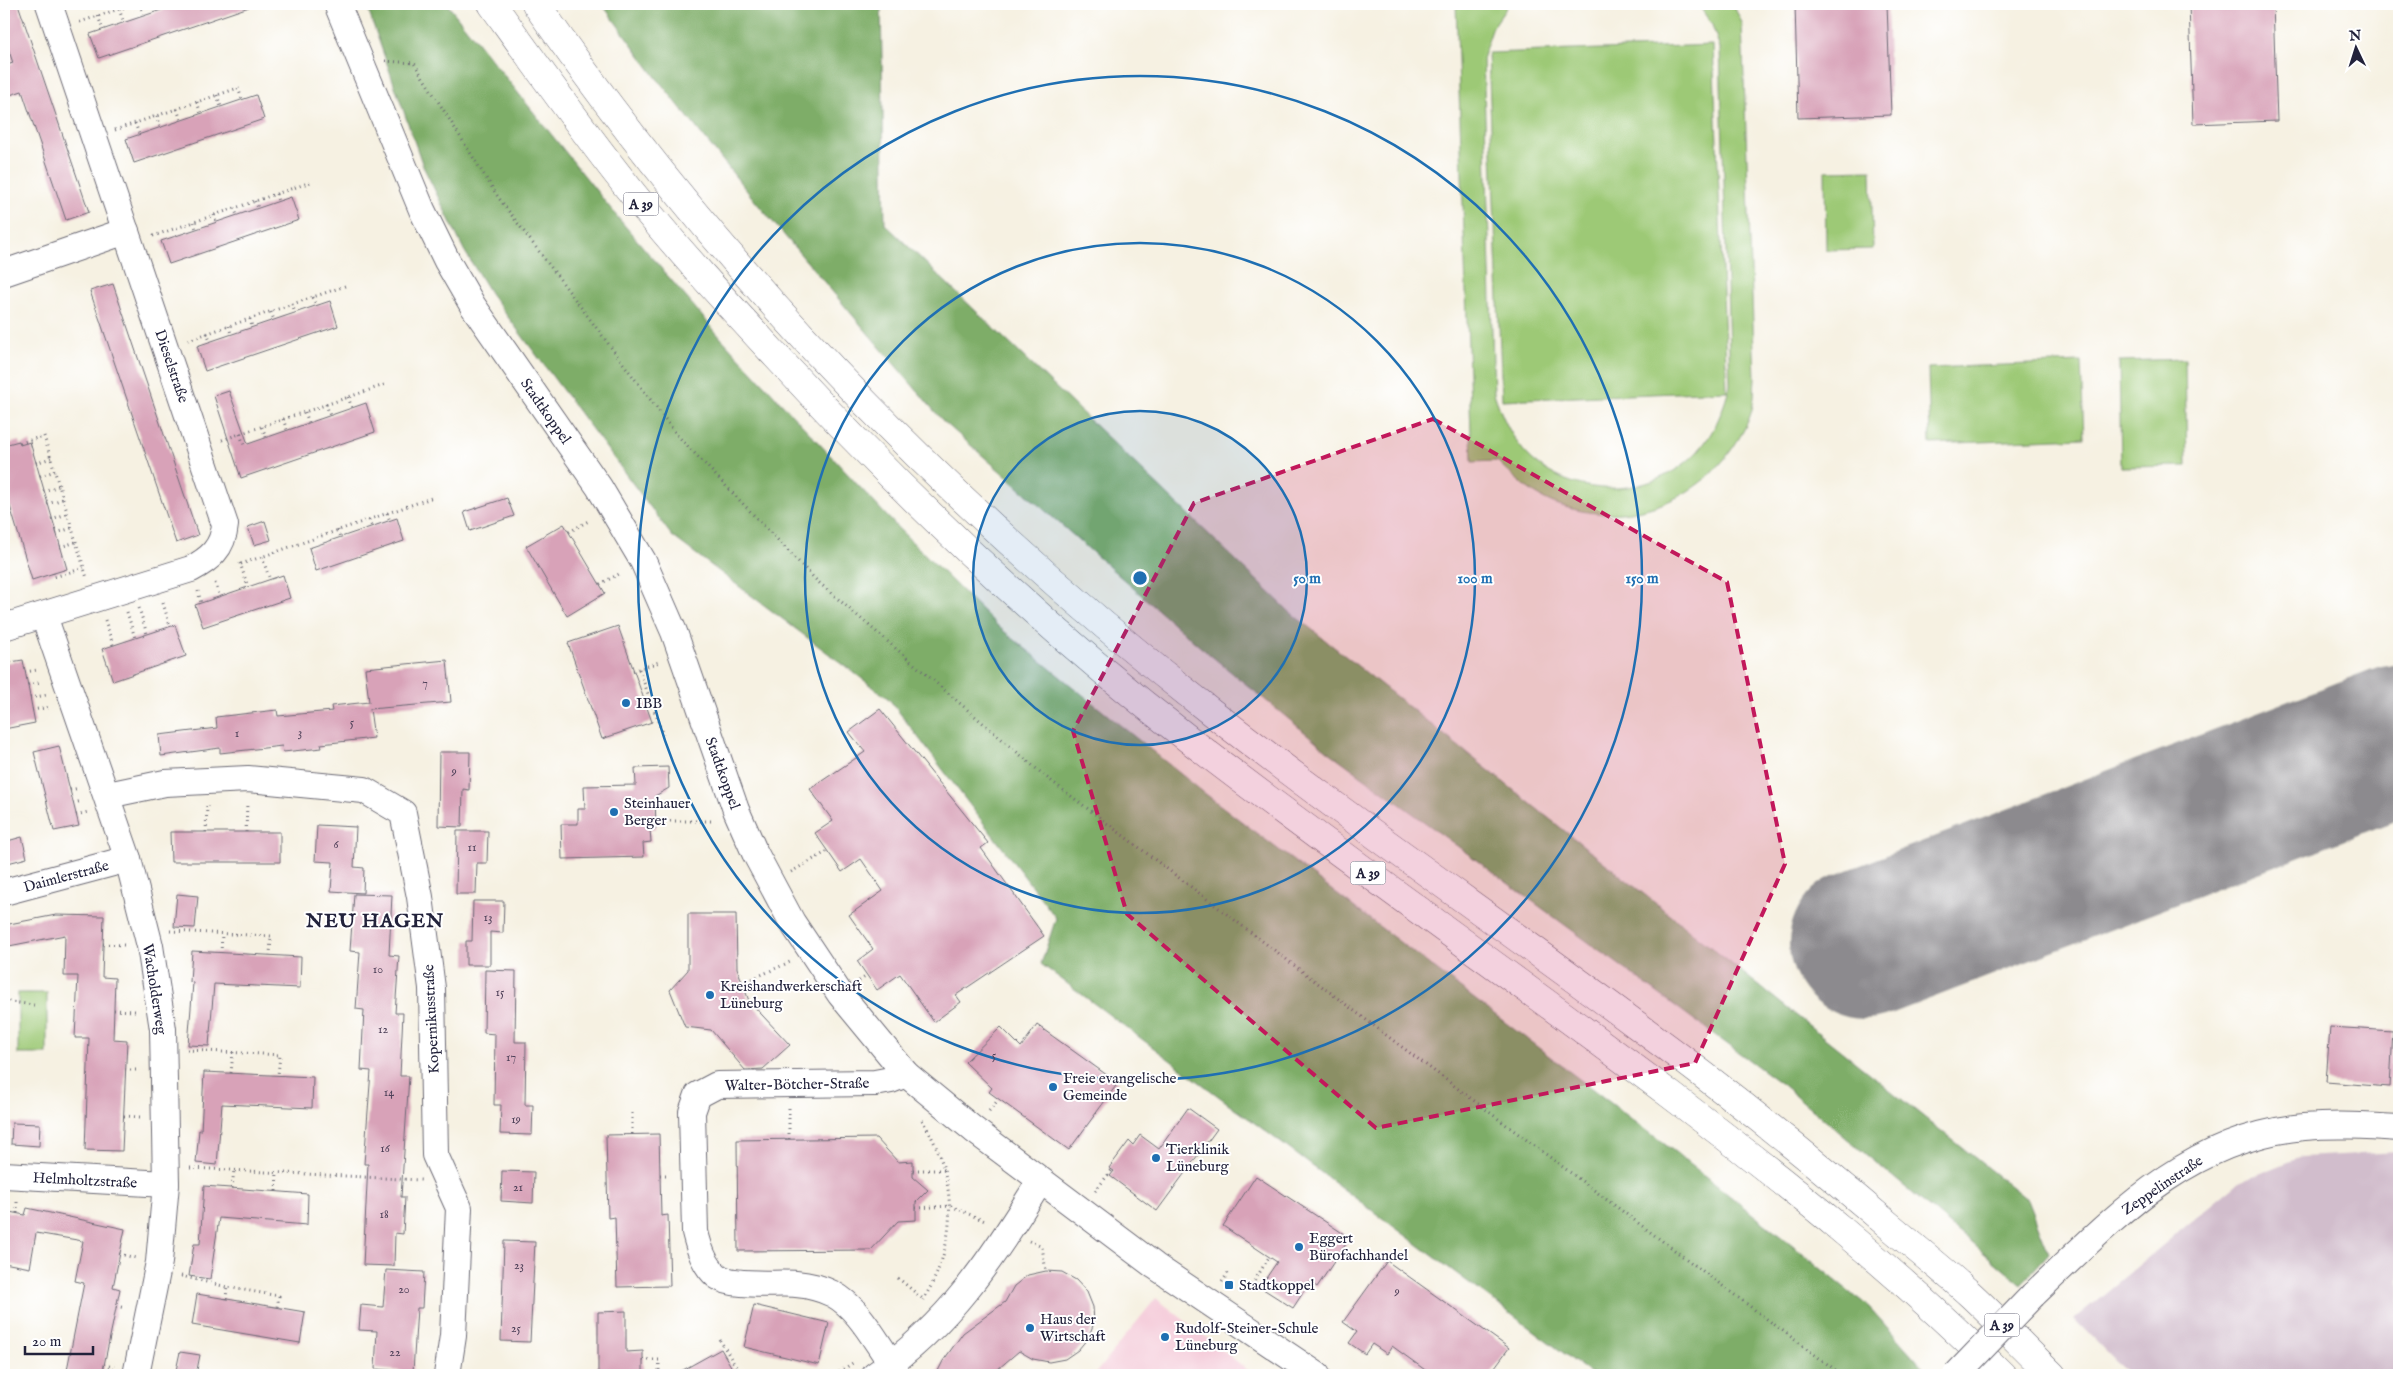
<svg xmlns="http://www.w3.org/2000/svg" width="2403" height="1379" viewBox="0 0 2403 1379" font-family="'IM FELL English',serif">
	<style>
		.built { fill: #f5cfdc }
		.industrial { fill: #d1bdcc }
		.green { fill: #9dc976; stroke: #607658 }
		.forest { fill: #7ead67; stroke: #506851 }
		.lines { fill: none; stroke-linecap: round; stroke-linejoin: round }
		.runway { stroke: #8c8a8e; stroke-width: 150 }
		.building { fill: #d8a2b8 }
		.street-casing { stroke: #6c6a75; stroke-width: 28 }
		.highway-casing { stroke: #6c6a75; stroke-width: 29 }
		.path { stroke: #6c6a75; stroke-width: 3; stroke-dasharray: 1 4; stroke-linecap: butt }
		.street { stroke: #fff; stroke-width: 26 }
		.highway { stroke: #fff; stroke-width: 28 }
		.street-bridge-casing { stroke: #6c6a75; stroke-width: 28; stroke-linecap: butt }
		.street-bridge { stroke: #fff; stroke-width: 26 }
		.marked { fill: #c2185b; fill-opacity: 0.2; stroke: #c2185b; stroke-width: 4; stroke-dasharray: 10 6; stroke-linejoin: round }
		.ring { fill: none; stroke: #1f6fb2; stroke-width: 2.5 }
		.poi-dot { fill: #1f6fb2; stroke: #fff; stroke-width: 2 }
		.labels { text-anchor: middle; stroke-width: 4; stroke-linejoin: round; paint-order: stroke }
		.number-label { font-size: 12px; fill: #50425a }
		.shield { fill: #fff; stroke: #646476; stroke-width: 1 }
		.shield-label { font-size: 14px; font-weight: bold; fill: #22223b }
		.street-label { font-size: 15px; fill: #22223b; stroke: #fff }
		.poi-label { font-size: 15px; fill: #22223b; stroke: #fff; text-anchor: start }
		.district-label { font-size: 20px; font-weight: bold; letter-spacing: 1px; fill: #22223b; stroke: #fff }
		.centre { fill: #1f6fb2; stroke: #fff; stroke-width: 2.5 }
		.ring-label { font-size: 15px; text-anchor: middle; font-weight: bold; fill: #1f6fb2; stroke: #fff; stroke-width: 4; stroke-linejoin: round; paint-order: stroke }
	</style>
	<rect width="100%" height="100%" fill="#fff"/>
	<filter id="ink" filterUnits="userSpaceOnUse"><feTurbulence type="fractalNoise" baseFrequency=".02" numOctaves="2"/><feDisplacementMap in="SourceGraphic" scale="10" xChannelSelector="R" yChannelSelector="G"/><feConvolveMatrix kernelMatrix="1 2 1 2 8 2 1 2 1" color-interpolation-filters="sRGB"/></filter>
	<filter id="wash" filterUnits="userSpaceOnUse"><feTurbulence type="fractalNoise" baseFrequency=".0096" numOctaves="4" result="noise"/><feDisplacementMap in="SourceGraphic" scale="20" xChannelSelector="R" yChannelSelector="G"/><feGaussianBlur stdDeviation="1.12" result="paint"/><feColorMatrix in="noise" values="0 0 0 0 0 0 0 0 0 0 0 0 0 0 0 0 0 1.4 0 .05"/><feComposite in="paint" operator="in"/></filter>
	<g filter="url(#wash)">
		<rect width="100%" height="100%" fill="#f6f1e2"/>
		<path class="built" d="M1156 1298 1254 1375H1094Z"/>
		<path class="industrial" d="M2399 1152V1375H2129L2074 1319 2239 1182 2301 1157Z"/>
		<g class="green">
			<path d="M1456 4H1509L1493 27 1483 56 1494 393C1501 414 1509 433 1523 450 1565 499 1645 500 1691 458 1712 439 1723 412 1730 385L1720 48 1712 25 1698 4H1733L1742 23 1755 378C1754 387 1755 396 1753 404 1751 419 1742 434 1734 446 1697 503 1626 527 1562 506 1535 498 1516 479 1497 461L1472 462Z"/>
			<path d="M1713 45 1727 391 1502 400 1488 53Z"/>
			<path d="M1871 170 1873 249 1826 250 1825 171Z"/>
			<path d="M2185 359 2187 466 2121 467 2119 361Z"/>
			<path d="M2081 362 2084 438 1930 444 1928 368Z"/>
			<rect x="18" y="993" width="29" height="61"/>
		</g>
		<g class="forest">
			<path d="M366 4H447L619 219 720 337 898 528 1000 628 1203 792 1675 1152 1869 1307 1930 1375H1593L1041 964 1056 918 889 699 672 536 490 293 464 250 423 166Z"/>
			<path d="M602 4H881L885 224 1290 612 2028 1200 2049 1253 2021 1284 1783 1085 1329 752 1198 645 942 420 755 201 655 76Z"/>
		</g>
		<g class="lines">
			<path class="runway" d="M1864 944 2399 739"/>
		</g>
		<g id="blocks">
			<g class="building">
				<path d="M4 4H18L89 212 66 220 22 91 4 97V66L13 63 4 36Z"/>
				<path d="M179 4H248L249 7 99 58 90 34Z"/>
				<path d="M1795 4H1887L1891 115 1798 118Z"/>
				<path d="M2189 4H2273L2277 121 2193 124Z"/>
				<path d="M256 95 264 119 134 163 126 139Z"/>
				<path d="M291 197 299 220 169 264 161 241Z"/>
				<path d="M113 284 198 535 176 543 90 291Z"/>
				<path d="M330 301 338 326 205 371 197 346Z"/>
				<path d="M229 391 248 444 366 403 375 432 241 478 214 396Z"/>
				<path d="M19 441 20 445 30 442 67 569 32 580 4 486V445Z"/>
				<path d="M507 498 514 516 470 531 464 512Z"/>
				<path d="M397 518 404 541 316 571 309 548Z"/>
				<path d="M265 521 271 540 254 545 248 527Z"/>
				<path d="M564 524 605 593 567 616 526 546Z"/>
				<path d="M283 575 290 598 203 627 195 605Z"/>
				<path d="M175 625 186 656 113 681 102 649Z"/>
				<path d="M618 626 652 722 602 739 568 643Z"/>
				<path d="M23 660 35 723 4 729V663Z"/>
				<path d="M447 660 451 702 370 709 374 738 321 744 322 748 283 752 282 746 220 753V748L161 756 159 735 217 728 216 717 277 710 278 716 332 711 331 706 369 702 365 668Z"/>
				<path d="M880 709 988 843 981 848 1044 936 956 995 961 1002 934 1022 900 974 877 990 857 961 873 949 849 915 883 891 861 859 842 872 815 833 833 821 810 789 865 752 849 732Z"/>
				<path d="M59 746 79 826 54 831 34 752Z"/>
				<path d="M439 752H470L469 790 463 789 462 827 438 826Z"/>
				<path d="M668 767 669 788 655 796 656 828 650 829 651 842 643 843 644 857 562 859 561 824H578V809H585L584 786 636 785 635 768Z"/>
				<path d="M317 825 356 827 354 867 364 868 363 893 331 891 333 862 315 861Z"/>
				<path d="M457 831H488L487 863H477L476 894H456Z"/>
				<path d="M170 832H280V862H171Z"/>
				<path d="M22 837 27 858 4 864V842Z"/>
				<path d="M177 894 198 896 195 928 174 927Z"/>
				<path d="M354 894 392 895 389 955 399 956 395 1013H403L400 1076H409L401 1197H405L403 1234 395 1233 394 1266 363 1265 368 1164H364L371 1071 361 1070 364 1010 356 1009 360 952 350 951Z"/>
				<path d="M473 901H504L503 933 490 932V965H466V941H472Z"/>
				<path d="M688 914H736L737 968 749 1001 790 1045 763 1069 745 1070 711 1030 685 1027 670 990 688 970Z"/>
				<path d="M56 915 104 916 102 977 115 978 113 1039 127 1040 122 1151 85 1150 89 1038H75L78 976H64L65 935 4 947V925Z"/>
				<path d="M192 951 301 957 300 988 214 984 209 1046 188 1045 193 983 190 982Z"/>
				<path d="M485 970 516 971 515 1042H526L525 1105H533L532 1135 500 1134 501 1105H494L495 1034 484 1033Z"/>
				<path d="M1037 1025 1118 1083 1069 1150 989 1092 992 1088 965 1062 1001 1027 1021 1047Z"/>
				<path d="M2330 1027 2393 1031 2390 1087 2326 1082Z"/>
				<path d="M204 1072 313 1077 312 1108 222 1104 217 1165 196 1163 199 1130 201 1131Z"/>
				<path d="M1188 1108 1217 1129 1157 1211 1110 1176 1114 1171 1109 1168 1129 1141 1133 1145 1140 1135 1159 1149Z"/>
				<path d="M12 1123 40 1124 39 1146 11 1144Z"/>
				<path d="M659 1134 661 1216 668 1215 670 1286 617 1287 615 1217 608 1218 606 1135Z"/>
				<path d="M876 1138 898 1162 913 1161V1177L928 1190 916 1202V1220L898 1221 871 1250 738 1251 737 1140Z"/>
				<path d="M502 1171 534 1172 533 1203 501 1201Z"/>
				<path d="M1256 1176 1350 1238 1317 1287 1310 1282 1293 1308 1260 1287 1277 1262 1223 1226Z"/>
				<path d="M204 1186 308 1194 307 1225 219 1218 210 1279 189 1276 194 1244H200Z"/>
				<path d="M27 1208 125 1229 113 1287 120 1289 102 1375H66L84 1283 75 1281 83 1241 36 1233 30 1268 4 1263V1211L25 1215Z"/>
				<path d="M504 1241 535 1242 530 1342 501 1341Z"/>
				<path d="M1387 1261 1509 1348 1489 1375H1432L1392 1346 1387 1354 1372 1344 1365 1354 1349 1343 1357 1332 1343 1322Z"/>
				<path d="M386 1270 424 1272 422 1308H417L413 1372 375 1369 377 1331 359 1330 361 1305 383 1307Z"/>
				<path d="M1046 1271 1062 1272 1076 1280 1087 1292 1093 1307 1094 1323 1088 1338 1078 1350 1065 1359 1049 1362 1033 1359 1019 1351 991 1375H936L943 1361 963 1333 1005 1302 1014 1286 1028 1275Z"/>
				<path d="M197 1294 305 1312 300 1343 192 1325Z"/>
				<path d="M754 1305 829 1323 819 1365 744 1347Z"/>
				<path d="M626 1311V1352L643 1351V1375H598V1312Z"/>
				<path d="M721 1349 736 1375H674Z"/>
				<path d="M180 1352 200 1355 196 1375H175Z"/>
			</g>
		</g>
	</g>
	<g filter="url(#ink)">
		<use href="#blocks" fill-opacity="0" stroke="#6c6a75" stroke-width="1"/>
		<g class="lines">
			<g class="street-casing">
				<g id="street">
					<path d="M337 4 422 210 447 261 473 306 599 487 643 561 674 632 736 810 755 853 792 922 840 994 906 1074 974 1130 1155 1266 1317 1375"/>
					<path d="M4 273 126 231"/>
					<path d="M44 616 128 859 150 946 163 1029 166 1184 159 1262 136 1375"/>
					<path d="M4 627 191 569C210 559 223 548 225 525L49 4"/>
					<path d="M108 795 165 783 248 779 364 790 403 813 420 897 432 988 435 1155 459 1208 453 1336 447 1375"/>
					<path d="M4 892 128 859"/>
					<path d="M4 1175 166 1184"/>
					<path d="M2033 1295C2113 1219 2187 1138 2304 1127 2336 1124 2368 1126 2399 1128"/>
					<path d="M892 1364C875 1341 859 1308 833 1294 823 1289 808 1285 796 1284 777 1282 733 1288 717 1276 704 1265 699 1248 695 1232L692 1112 698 1095 717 1085 875 1083 891 1080 906 1074"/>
					<path d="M875 1375C948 1326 995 1255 1040 1181"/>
				</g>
			</g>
			<g class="highway-casing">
				<g id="highway">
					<path d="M492 4C538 68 584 133 633 194 678 250 728 304 776 356 904 495 1041 626 1191 741 1349 863 1513 976 1672 1096 1787 1183 1900 1273 2002 1375"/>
					<path d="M536 4C722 273 953 510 1210 711 1348 819 1493 918 1634 1023 1723 1088 1809 1157 1892 1228 1919 1251 1946 1272 1971 1295 1999 1321 2025 1349 2052 1375"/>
				</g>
			</g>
			<g class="path">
				<path d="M140 4 144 16"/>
				<path d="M163 4 165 9"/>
				<path d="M119 9 124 23"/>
				<path d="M98 16 103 30"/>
				<path d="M80 22 134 4"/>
				<path d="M385 61 414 63 498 197 677 435 817 581 1046 777 1398 1044 1842 1375"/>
				<path d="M217 95 221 107"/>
				<path d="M197 102 201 114"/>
				<path d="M177 109 181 120"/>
				<path d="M156 116 160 127"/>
				<path d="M135 123 139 134"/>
				<path d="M115 130 238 88 242 99"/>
				<path d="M276 194 278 201"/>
				<path d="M255 201 258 208"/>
				<path d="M234 208 237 215"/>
				<path d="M214 215 216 222"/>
				<path d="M194 222 196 229"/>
				<path d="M153 236 311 182"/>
				<path d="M313 297 316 305"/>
				<path d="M292 304 295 313"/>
				<path d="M271 312 274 320"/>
				<path d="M250 319 252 327"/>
				<path d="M229 326 231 334"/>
				<path d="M207 333 210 341"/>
				<path d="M188 340 348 285"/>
				<path d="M348 397 352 408"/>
				<path d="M326 404 330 416"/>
				<path d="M305 412 309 423"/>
				<path d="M283 419 287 430"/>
				<path d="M262 427 266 437"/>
				<path d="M240 434 244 445"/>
				<path d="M222 440 387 384"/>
				<path d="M20 443 44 436 87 578"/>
				<path d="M36 463 51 458"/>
				<path d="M40 476 55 471"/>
				<path d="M43 491 59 486"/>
				<path d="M47 504 63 499"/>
				<path d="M387 513 390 521"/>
				<path d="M51 519 67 514"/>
				<path d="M369 520 372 527"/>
				<path d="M338 530 340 538"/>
				<path d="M569 532 590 520"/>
				<path d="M56 533 72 528"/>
				<path d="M60 547 76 542"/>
				<path d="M262 557 270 580"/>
				<path d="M240 563 248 587"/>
				<path d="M241 564 434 497"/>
				<path d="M53 573 54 577 84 568"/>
				<path d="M215 583 220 597"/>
				<path d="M600 584 621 573"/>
				<path d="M198 591 201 603"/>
				<path d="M163 603 170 626"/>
				<path d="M139 608 147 634"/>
				<path d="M127 612 135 638"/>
				<path d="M105 620 113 645"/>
				<path d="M639 669 663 735"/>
				<path d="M633 671 659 662"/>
				<path d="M25 672 37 670"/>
				<path d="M28 685 42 682"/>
				<path d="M30 698 46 695"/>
				<path d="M32 710 51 707"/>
				<path d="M70 790 79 788"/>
				<path d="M73 803 82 801"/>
				<path d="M76 815 88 812"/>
				<path d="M655 821H715"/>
				<path d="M206 832 207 805"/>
				<path d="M246 832 247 803"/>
				<path d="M791 872 828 851"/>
				<path d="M170 931 271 936 270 955"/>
				<path d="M103 944 125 945"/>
				<path d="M221 953 222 934"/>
				<path d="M859 981 867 976"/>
				<path d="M743 983 790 962"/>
				<path d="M4 999 11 1002 34 1005"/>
				<path d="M114 1010 136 1011"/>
				<path d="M187 1050 280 1055 278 1075"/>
				<path d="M125 1070H140"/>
				<path d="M231 1073 233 1052"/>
				<path d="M789 1108V1140"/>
				<path d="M989 1111 998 1100"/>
				<path d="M632 1113V1134"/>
				<path d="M124 1116 140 1117"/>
				<path d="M922 1120C958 1177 959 1242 923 1300"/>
				<path d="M190 1168 421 1180"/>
				<path d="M913 1170H945"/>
				<path d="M660 1175H669"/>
				<path d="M232 1188 234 1170"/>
				<path d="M276 1191 277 1172"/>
				<path d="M1095 1191 1112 1170"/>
				<path d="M916 1208 951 1206 987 1222"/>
				<path d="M17 1213V1199"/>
				<path d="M1029 1241 1042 1247 1046 1271"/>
				<path d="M119 1254 136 1258"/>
				<path d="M181 1276 227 1287 279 1296 277 1307"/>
				<path d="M898 1278 923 1299"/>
				<path d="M1222 1282 1230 1270"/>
				<path d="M1252 1285 1269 1257"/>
				<path d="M226 1299 227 1287"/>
				<path d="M116 1306 125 1308"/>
				<path d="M720 1340 741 1375"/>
				<path d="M643 1360H659V1375"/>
				<path d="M104 1365 114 1367"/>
				<path d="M835 1375 854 1362"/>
			</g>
			<use href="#street" class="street"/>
			<use href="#highway" class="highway"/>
			<g class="street-bridge-casing">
				<path id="street-bridge" d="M1956 1375 2033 1295"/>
			</g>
			<use href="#street-bridge" class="street-bridge"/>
		</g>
	</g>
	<path class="marked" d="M1433 419 1727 582 1785 864 1695 1063 1376 1128 1127 914 1073 731 1194 503Z"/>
	<circle cx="1140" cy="578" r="167" fill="#1f6fb2" fill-opacity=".12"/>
	<g class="ring">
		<circle cx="1140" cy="578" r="167"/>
		<circle cx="1140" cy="578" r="335"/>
		<circle cx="1140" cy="578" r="502"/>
	</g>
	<g class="poi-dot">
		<circle cx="626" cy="703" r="5"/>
		<circle cx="614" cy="812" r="5"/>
		<circle cx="710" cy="995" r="5"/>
		<circle cx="1053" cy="1087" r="5"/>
		<circle cx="1156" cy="1158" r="5"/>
		<circle cx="1299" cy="1247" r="5"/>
		<rect x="1224" y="1280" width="10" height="10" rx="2.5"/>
		<circle cx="1030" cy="1328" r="5"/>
		<circle cx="1165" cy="1337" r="5"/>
	</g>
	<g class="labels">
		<g class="number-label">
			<text x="425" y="687">7</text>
			<text x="352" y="726">5</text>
			<text x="300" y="736">3</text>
			<text x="237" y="737">1</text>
			<text x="454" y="775">9</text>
			<text x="336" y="848">6</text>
			<text x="472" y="851">11</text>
			<text x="488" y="921">13</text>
			<text x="378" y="973">10</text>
			<text x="500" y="996">15</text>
			<text x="383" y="1033">12</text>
			<text x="994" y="1059">5</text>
			<text x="511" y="1061">17</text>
			<text x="389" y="1096">14</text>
			<text x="516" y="1123">19</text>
			<text x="385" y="1152">16</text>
			<text x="518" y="1191">21</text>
			<text x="384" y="1218">18</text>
			<text x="519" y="1269">23</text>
			<text x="404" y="1293">20</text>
			<text x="1397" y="1295">9</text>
			<text x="516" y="1332">25</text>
			<text x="395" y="1356">22</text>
		</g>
		<g class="shield">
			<rect x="623.5" y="192.5" width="35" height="23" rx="4"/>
			<rect x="1350.5" y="861.5" width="35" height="23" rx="4"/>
			<rect x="1984.5" y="1313.5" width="35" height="23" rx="4"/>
		</g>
		<g class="shield-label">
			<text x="641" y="209">A 39</text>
			<text x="1368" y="878">A 39</text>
			<text x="2002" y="1330">A 39</text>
		</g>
		<g class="street-label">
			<text transform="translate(172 366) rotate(71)" y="5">Dieselstraße</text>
			<text transform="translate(546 411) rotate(55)" y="5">Stadtkoppel</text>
			<text transform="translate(723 773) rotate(70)" y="5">Stadtkoppel</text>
			<text transform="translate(66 876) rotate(-15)" y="5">Daimlerstraße</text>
			<text transform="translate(155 989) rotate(81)" y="5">Wacholderweg</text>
			<text transform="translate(431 1019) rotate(-93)" y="5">Kopernikusstraße</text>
			<text transform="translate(797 1084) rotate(-1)" y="5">Walter-Bötcher-Straße</text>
			<text transform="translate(85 1180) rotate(3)" y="5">Helmholtzstraße</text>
			<text transform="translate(2162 1185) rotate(-34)" y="5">Zeppelinstraße</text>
		</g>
		<g class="poi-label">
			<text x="636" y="708">IBB</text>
			<text x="624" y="808">Steinhauer<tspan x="624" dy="17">Berger</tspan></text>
			<text x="720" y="991">Kreishandwerkerschaft<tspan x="720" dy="17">Lüneburg</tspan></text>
			<text x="1063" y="1083">Freie evangelische<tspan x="1063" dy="17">Gemeinde</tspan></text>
			<text x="1166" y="1154">Tierklinik<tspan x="1166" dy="17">Lüneburg</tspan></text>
			<text x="1309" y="1243">Eggert<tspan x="1309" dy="17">Bürofachhandel</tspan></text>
			<text x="1239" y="1290">Stadtkoppel</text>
			<text x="1040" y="1324">Haus der<tspan x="1040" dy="17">Wirtschaft</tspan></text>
			<text x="1175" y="1333">Rudolf-Steiner-Schule<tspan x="1175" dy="17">Lüneburg</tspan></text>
		</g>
		<g class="district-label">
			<text x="375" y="927">NEU HAGEN</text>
		</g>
	</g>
	<circle cx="1140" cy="578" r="8" class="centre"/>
	<g class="ring-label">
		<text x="1307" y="583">50 m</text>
		<text x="1475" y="583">100 m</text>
		<text x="1642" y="583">150 m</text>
	</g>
	<rect width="2403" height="1379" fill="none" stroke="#fff" stroke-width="20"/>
	<g transform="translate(2356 48) rotate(356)" stroke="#ffffff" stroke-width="4" paint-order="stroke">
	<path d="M0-4L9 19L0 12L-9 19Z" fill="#22223b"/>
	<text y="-8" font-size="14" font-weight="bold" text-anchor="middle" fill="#22223b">N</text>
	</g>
	<path d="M25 1346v8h68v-8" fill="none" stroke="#22223b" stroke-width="2.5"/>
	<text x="32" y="1346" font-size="15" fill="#22223b" stroke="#ffffff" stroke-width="4" paint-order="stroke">20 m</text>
</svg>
